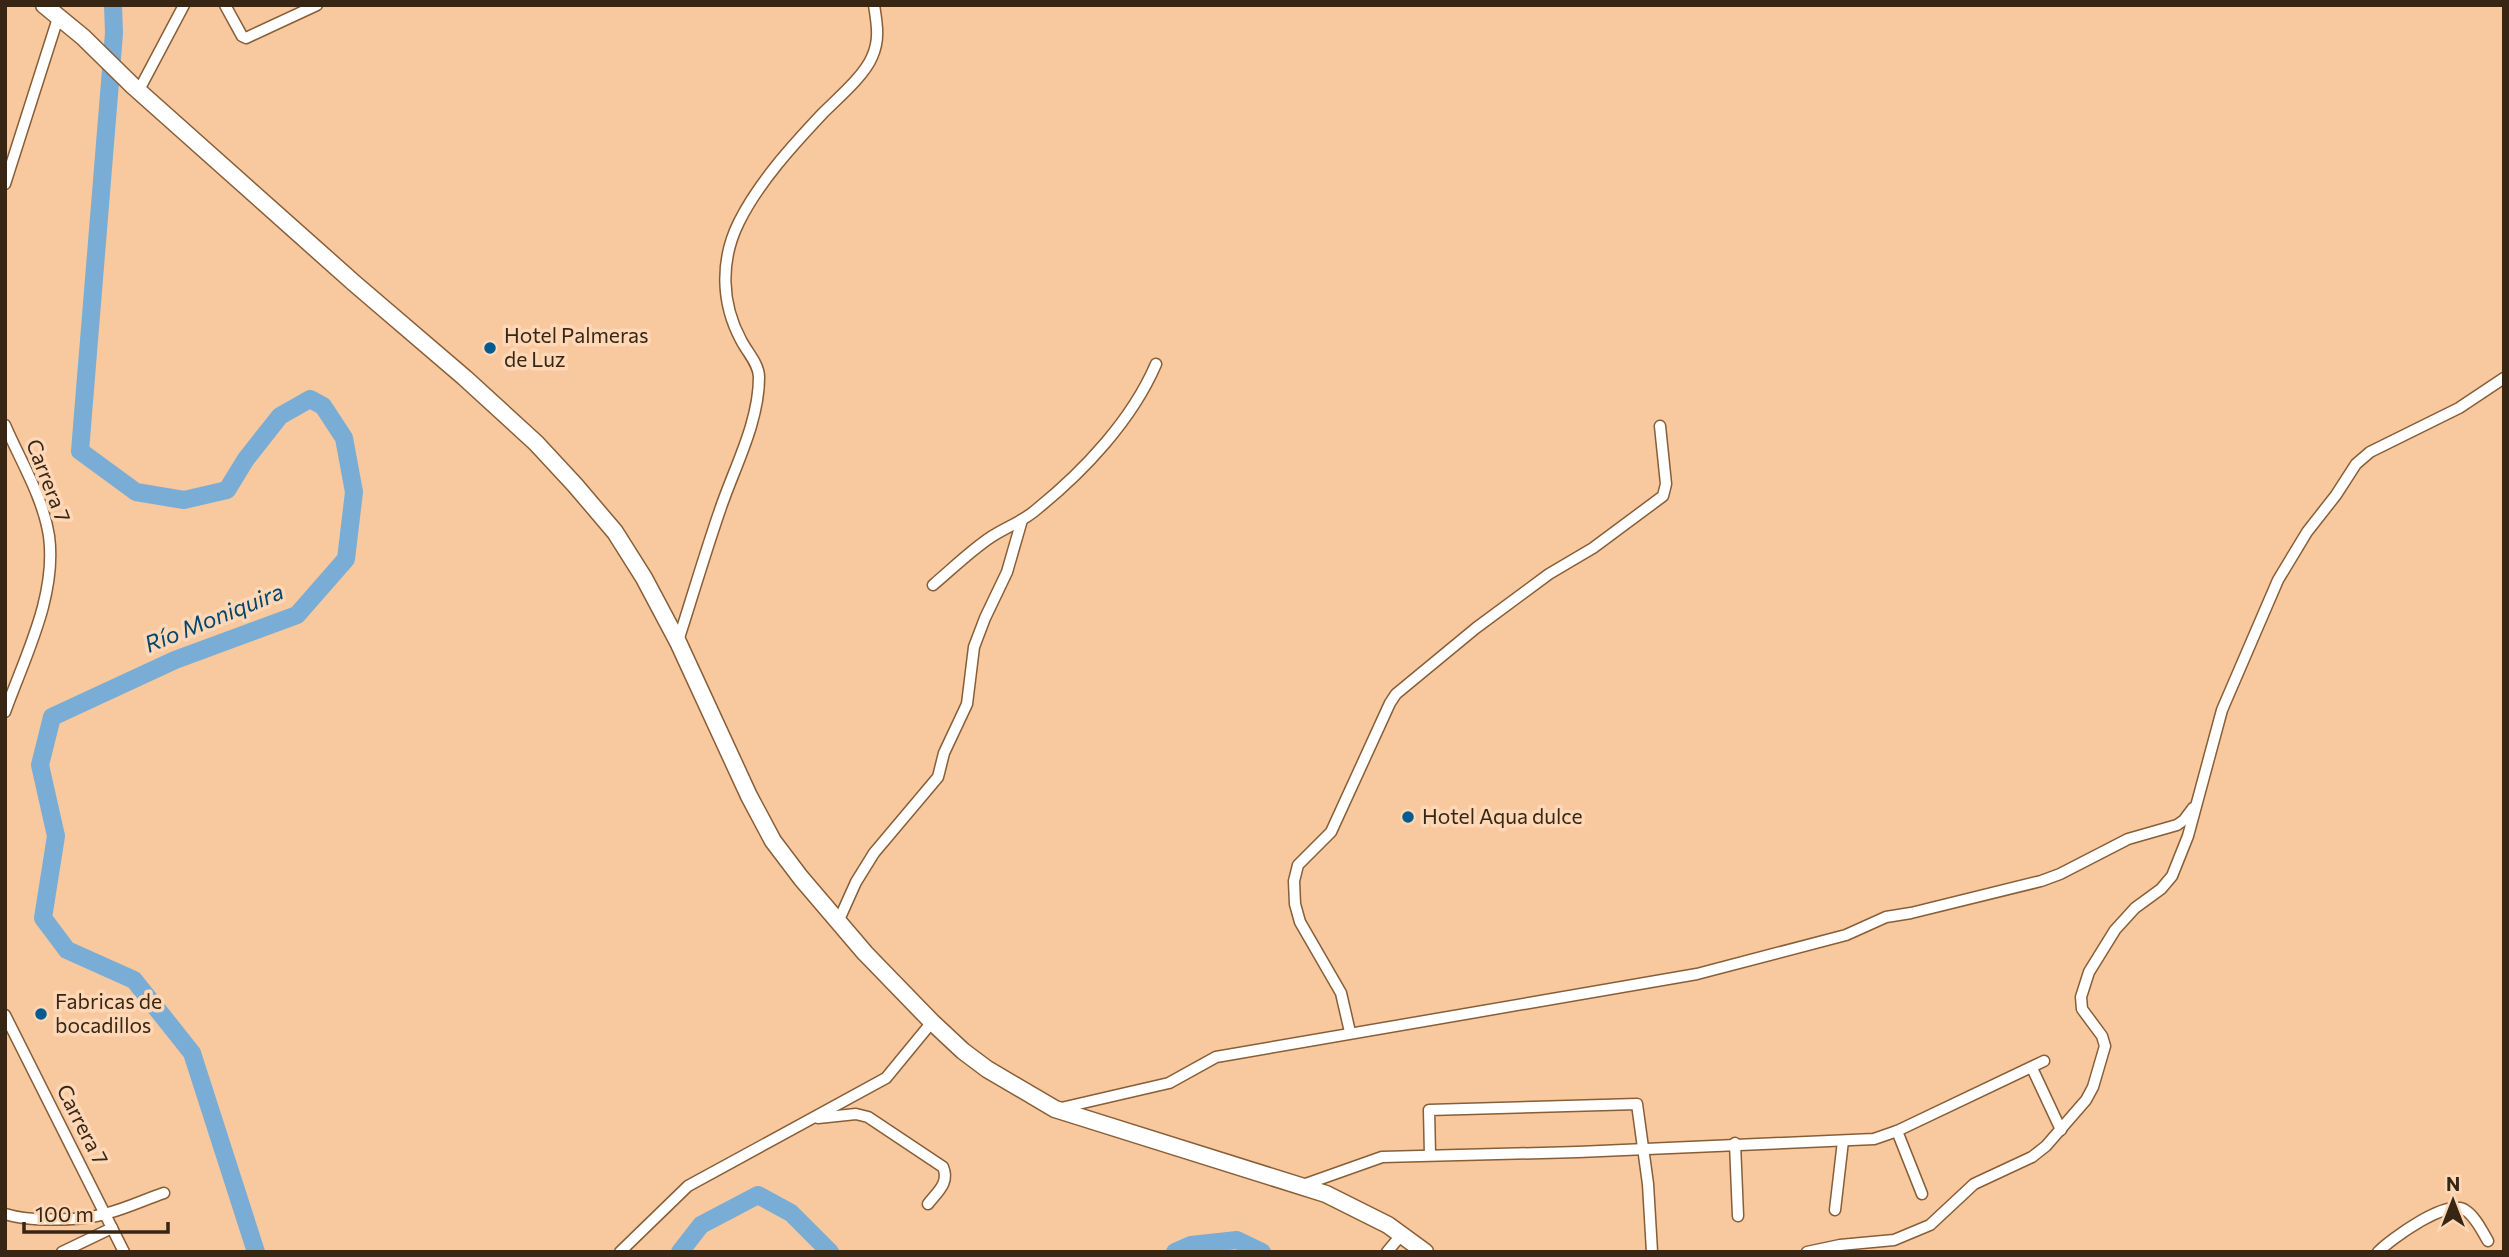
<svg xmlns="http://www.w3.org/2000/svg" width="2509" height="1257" viewBox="0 0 2509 1257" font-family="Commissioner,sans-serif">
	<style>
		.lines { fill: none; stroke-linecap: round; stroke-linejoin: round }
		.river { stroke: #79add6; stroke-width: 18 }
		.minor-casing { stroke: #885e37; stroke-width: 13 }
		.primary-casing { stroke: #885e37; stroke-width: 19 }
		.minor { stroke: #fff; stroke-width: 10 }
		.primary { stroke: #fff; stroke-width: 16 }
		.poi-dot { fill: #035c8d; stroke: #fed7b6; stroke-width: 2.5 }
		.labels { text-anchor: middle; stroke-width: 7; stroke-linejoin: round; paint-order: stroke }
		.poi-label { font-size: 21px; fill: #382615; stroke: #fed7b6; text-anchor: start }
		.street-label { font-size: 21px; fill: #382615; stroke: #fed7b6 }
		.water-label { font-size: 23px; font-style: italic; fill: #03466c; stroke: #fed7b6 }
	</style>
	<rect width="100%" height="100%" fill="#f8c89e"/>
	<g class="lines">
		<g class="river">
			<path d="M113 5 114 33 80 451 136 492 184 500 227 490 246 459 280 416 310 399 323 406 344 438 354 492 346 559 297 615 175 660 52 717 40 765 56 836 43 918 67 950 134 980 192 1053 256 1252"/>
			<path d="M680 1252 701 1225 758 1195 791 1213 830 1252"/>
			<path d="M1175 1252 1191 1245 1237 1240 1262 1252"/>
		</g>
		<g class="minor-casing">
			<g id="minor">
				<path d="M225 5 242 36 246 38 317 5"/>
				<path d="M139 90 184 5"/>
				<path d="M5 184 58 18"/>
				<path d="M5 425C20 460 43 497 49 536 57 596 25 656 5 712"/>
				<path d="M933 585C952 569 970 551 991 537 1006 527 1024 521 1037 509 1084 471 1132 420 1156 364"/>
				<path d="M678 641C692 598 705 553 720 510 734 468 759 423 759 377 759 364 747 352 741 340 721 303 720 260 739 222 759 182 792 146 823 113 838 98 864 76 872 57 880 40 877 24 874 5"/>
				<path d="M838 922 856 882 874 853 938 777 944 753 967 704 974 647 985 618 1007 572 1022 520"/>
				<path d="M5 1015 124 1252"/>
				<path d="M1350 1032 1341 993 1300 922 1295 904 1294 881 1298 865 1331 832 1390 703 1396 694 1476 628 1549 574 1593 548 1663 496 1666 484 1660 426"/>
				<path d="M2032 1068 2061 1130"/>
				<path d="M1061 1108 1169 1083 1216 1057 1697 974 1846 935 1886 917 1911 913 2041 881 2060 874 2128 839 2177 825 2184 820 2193 808"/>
				<path d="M818 1118 856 1114 868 1117 943 1167C950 1183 937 1192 928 1204"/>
				<path d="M1897 1131 1922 1194"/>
				<path d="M1735 1143 1738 1216"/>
				<path d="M1430 1155 1429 1110 1637 1104 1648 1184 1652 1252"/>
				<path d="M1303 1185 1382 1157 1578 1152 1874 1139 1897 1131 2044 1061"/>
				<path d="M1835 1210 1843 1141"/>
				<path d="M5 1214C30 1222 84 1221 108 1213 127 1208 146 1199 164 1193"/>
				<path d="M62 1252 112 1228"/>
				<path d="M620 1252 688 1186 886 1078 932 1022"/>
				<path d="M1387 1252 1402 1234"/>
				<path d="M1807 1252 1840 1245 1894 1240 1930 1225 1974 1184 2032 1157 2046 1146 2086 1100 2093 1087 2105 1046 2102 1036 2082 1009 2081 997 2089 972 2115 930 2135 908 2161 889 2172 876 2188 836 2222 710 2278 580 2307 532 2336 495 2356 464 2370 452 2459 408 2504 378"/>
				<path d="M2378 1252C2391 1239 2447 1198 2465 1210 2475 1216 2482 1231 2488 1241"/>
			</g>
		</g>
		<g class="primary-casing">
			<path id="primary" d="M44 5 83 37 133 86 354 283 465 378 536 443 575 485 615 532 644 578 678 642 749 796 773 841 801 878 865 953 932 1022 963 1051 987 1069 1055 1109 1326 1194 1388 1225 1425 1252"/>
		</g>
		<use href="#minor" class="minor"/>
		<use href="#primary" class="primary"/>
	</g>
	<g class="poi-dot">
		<circle cx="490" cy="348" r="7"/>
		<circle cx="1408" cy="817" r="7"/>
		<circle cx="41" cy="1014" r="7"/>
	</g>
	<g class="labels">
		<g class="poi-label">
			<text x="504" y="343">Hotel Palmeras<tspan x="504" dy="24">de Luz</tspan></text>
			<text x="1422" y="824">Hotel Aqua dulce</text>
			<text x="55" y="1009">Fabricas de<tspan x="55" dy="24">bocadillos</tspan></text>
		</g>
		<g class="street-label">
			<text transform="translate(48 481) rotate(69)" y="7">Carrera 7</text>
			<text transform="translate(82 1125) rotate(63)" y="7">Carrera 7</text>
		</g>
		<g class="water-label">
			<text transform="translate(214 618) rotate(-22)" y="8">Río Moniquira</text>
		</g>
	</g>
	<rect width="2509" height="1257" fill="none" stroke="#382615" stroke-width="14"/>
	<g transform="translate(2453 1201)" stroke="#fed7b6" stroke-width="5" paint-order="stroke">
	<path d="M0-5L12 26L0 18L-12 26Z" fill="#382615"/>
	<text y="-10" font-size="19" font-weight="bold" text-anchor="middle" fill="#382615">N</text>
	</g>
	<path d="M24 1222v10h144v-10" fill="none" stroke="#382615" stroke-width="3.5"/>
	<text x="35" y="1222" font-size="21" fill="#382615" stroke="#fed7b6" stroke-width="5" paint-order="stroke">100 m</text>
</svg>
